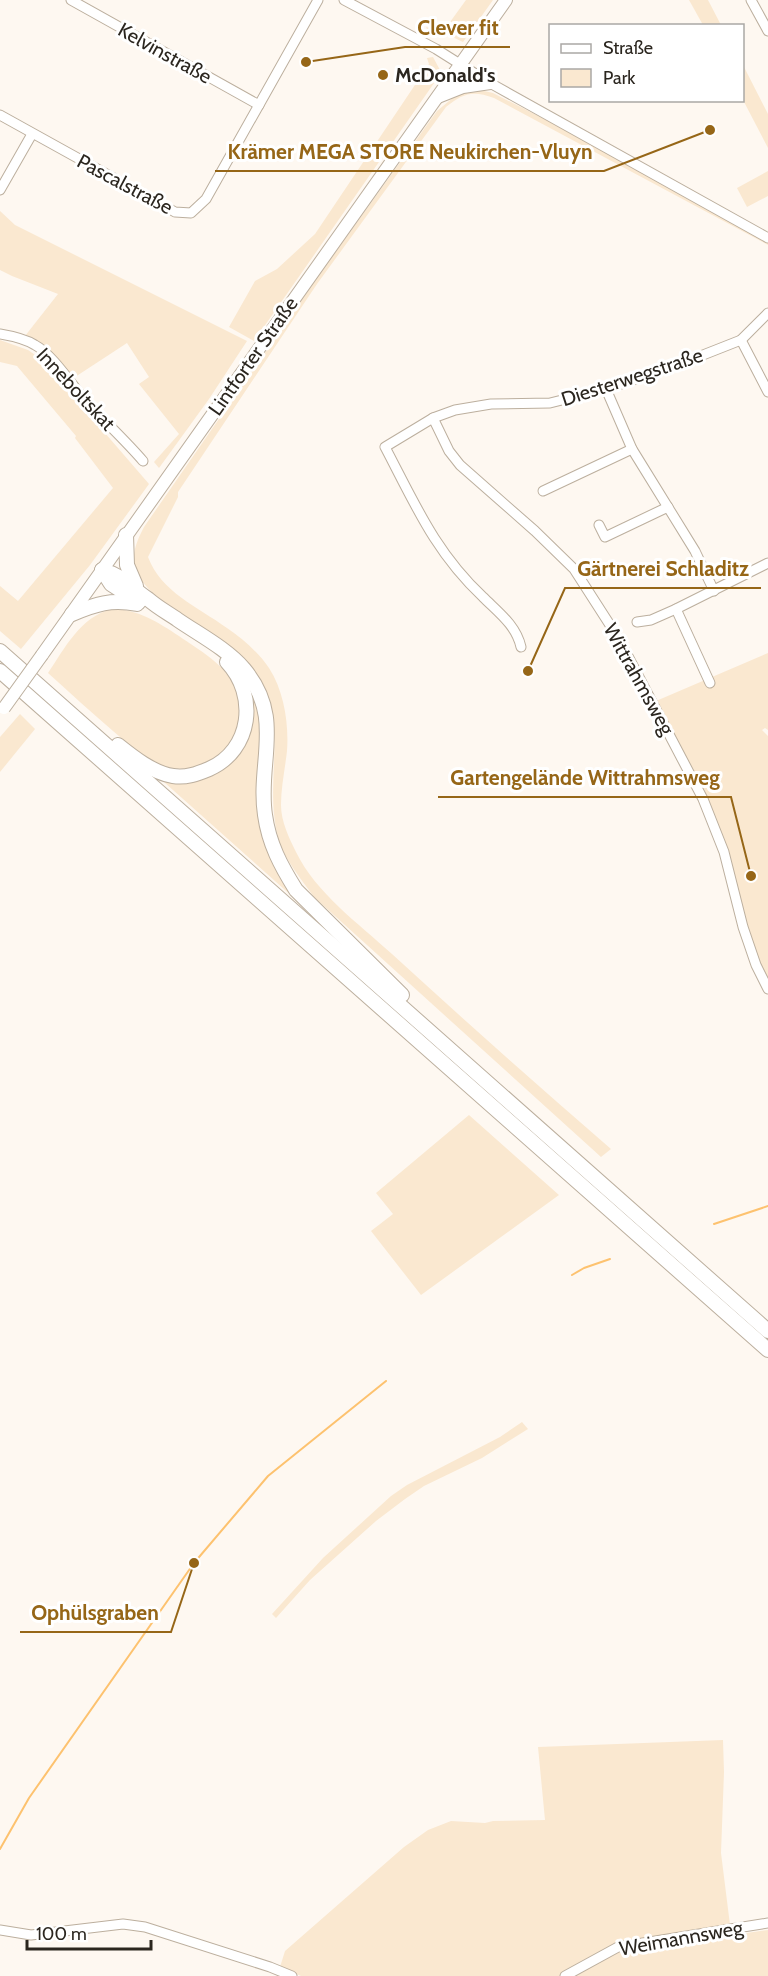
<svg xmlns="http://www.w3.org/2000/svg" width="768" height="1976" viewBox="0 0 768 1976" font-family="Cabin,sans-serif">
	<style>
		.green { fill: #fae8d0 }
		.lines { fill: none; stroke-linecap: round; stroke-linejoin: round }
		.stream { stroke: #fdc26f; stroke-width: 2 }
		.minor-casing { stroke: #bcaf9e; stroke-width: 11 }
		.major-casing { stroke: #bcaf9e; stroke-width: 14 }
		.highway-casing { stroke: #bcaf9e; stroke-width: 16 }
		.minor { stroke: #fff; stroke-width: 9 }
		.major { stroke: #fff; stroke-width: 12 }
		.highway { stroke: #fff; stroke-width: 14 }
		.major-bridge-casing { stroke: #bcaf9e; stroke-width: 14; stroke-linecap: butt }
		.major-bridge { stroke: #fff; stroke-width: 12 }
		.poi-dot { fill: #966617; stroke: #fff; stroke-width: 2 }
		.labels { text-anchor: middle; stroke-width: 6; stroke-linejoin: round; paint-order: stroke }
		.street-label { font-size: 20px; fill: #2b261f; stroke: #fff }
		.poi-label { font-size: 20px; font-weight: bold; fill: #2b261f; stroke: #fff; text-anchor: start }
		.leader { fill: none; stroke: #966617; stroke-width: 2 }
		.callout-dot { fill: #966617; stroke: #fff; stroke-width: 2 }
		.callout-label { font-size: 21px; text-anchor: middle; font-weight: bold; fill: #966617; stroke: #fff; stroke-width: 6; stroke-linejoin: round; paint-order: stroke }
	</style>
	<rect width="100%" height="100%" fill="#fef8f1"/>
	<g class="green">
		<path d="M466 0H493L463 42 446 34 428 31 426 27 437 30 445 29Z"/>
		<path d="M689 0H708L721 25H703Z"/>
		<path d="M433 57 440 70 439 76 254 341 229 327 255 281 277 269 315 234 429 64 427 58Z"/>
		<path d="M743 65 768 114V148L743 100Z"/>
		<path d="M476 89 493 93 558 126 768 242V245L494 98C473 90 463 93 446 107L317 284 178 492V497L148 557C161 592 198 607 227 628 243 639 258 652 269 668 284 691 289 724 287 751 285 769 281 787 281 805 281 821 289 838 296 852 316 893 358 923 392 954 464 1020 537 1085 611 1149L601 1157 314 897C300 877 282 857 277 833 263 770 295 715 245 660L158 598C131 573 127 559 144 527L314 282 437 111 455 96Z"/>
		<path d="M768 171V196L747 207 737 188Z"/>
		<path d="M0 211 15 225 247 341 209 399 159 468 154 462 179 434 139 384 149 377 127 343 72 379C58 362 47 344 25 336L58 294 12 276 0 270Z"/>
		<path d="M0 340 28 350 41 359 149 484 90 565 21 649 0 631V586L18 601 113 488 75 438 76 436 17 366 0 362Z"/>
		<path d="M112 609C137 609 158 622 179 636 199 650 225 664 236 688 258 739 207 784 157 764 141 757 126 742 113 731 91 712 70 693 48 673 65 648 80 617 112 609Z"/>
		<path d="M768 653V730L765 728 762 730 768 736V979L756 955 727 852 656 701Z"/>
		<path d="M242 671 263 715 261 795 300 898H294L155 774 197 780 246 740Z"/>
		<path d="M20 714 35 729 0 772V737Z"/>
		<path d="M469 1115 559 1195 421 1295 371 1231 393 1214 376 1193Z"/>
		<path d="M522 1422 528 1429 482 1458 424 1486 405 1499 376 1521 310 1580 276 1618 272 1614 323 1558 391 1496 407 1485 500 1437Z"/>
		<path d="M723 1740 724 1772 721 1853 730 1925 617 1942 574 1975 621 1951 768 1930V1976H301L280 1967 285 1951 404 1847 428 1830 451 1821 485 1823 493 1821 545 1820 538 1747Z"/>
	</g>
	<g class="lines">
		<g class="stream">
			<path d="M714 1224 768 1206"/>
			<path d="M572 1275 584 1268 610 1259"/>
			<path d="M0 1849 29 1798 194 1563 268 1476 386 1381"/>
		</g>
		<g class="minor-casing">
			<g id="minor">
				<path d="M71 0 259 105"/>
				<path d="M344 0 436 49 490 83 768 238"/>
				<path d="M751 0 768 31"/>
				<path d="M0 115 175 212 191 213 206 199 318 0"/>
				<path d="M0 190 32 134"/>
				<path d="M0 334C12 336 25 339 35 345 52 354 72 385 85 400 104 421 125 440 143 461"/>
				<path d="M741 340 768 392"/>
				<path d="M606 389 632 449 695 551 714 591"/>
				<path d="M433 418 449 451 460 465 535 531 574 569 619 639 703 799 724 852 743 927 756 965 768 989"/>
				<path d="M543 491 632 449"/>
				<path d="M599 525 605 537 668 507"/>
				<path d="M676 609 710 683"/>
				<path d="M637 622 651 620 676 609 768 563"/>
				<path d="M521 647C516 625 498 612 483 597 435 552 415 504 385 447L433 418 455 410 491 404 550 403 606 389 675 366 741 340 768 313"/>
				<path d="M0 1930 31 1935 123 1924 145 1927 270 1967 292 1976"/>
				<path d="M565 1976 618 1947 768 1923"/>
			</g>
		</g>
		<g class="major-casing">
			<g id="major">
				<path d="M438 97 463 87 490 83"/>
				<path d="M42 655 506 0"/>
			</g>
		</g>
		<g class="highway-casing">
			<g id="highway">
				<path d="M126 535 127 565 136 586"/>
				<path d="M102 570C124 576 130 587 148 599 157 607 168 613 178 620 200 635 227 649 244 669 285 718 257 762 265 815 269 844 281 866 296 890L402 995"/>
				<path d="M102 570 111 584 139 602"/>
				<path d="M72 614C96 604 111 599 137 604"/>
				<path d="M0 651 768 1331"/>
				<path d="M0 671 768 1350"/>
				<path d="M118 745C133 757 153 773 173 776 186 778 197 774 209 769 252 750 258 695 227 662"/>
			</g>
		</g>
		<use href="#minor" class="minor"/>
		<use href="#major" class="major"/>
		<use href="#highway" class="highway"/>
		<g class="major-bridge-casing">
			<path id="major-bridge" d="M4 708 42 655"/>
		</g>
		<use href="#major-bridge" class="major-bridge"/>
	</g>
	<circle class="poi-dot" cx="383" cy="75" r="6"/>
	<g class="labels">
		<g class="street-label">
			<text transform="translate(165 53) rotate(29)" y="7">Kelvinstraße</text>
			<text transform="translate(125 184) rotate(28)" y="7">Pascalstraße</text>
			<text transform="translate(253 356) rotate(-55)" y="7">Lintforter Straße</text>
			<text transform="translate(632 377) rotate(-18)" y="7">Diesterwegstraße</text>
			<text transform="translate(76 389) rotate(47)" y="7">Inneboltskat</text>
			<text transform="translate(639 679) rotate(61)" y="7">Wittrahmsweg</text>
			<text transform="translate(681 1938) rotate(-10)" y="7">Weimannsweg</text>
		</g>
		<g class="poi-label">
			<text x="395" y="82">McDonald's</text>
		</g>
	</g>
	<path class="leader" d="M306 62L405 47H510M710 130L604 171H215M528 671L565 588H761M751 876L731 797H438M194 1563L171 1632H20"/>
	<g class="callout-dot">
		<circle cx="306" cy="62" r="6"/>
		<circle cx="710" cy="130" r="6"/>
		<circle cx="528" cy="671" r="6"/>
		<circle cx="751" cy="876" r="6"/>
		<circle cx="194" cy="1563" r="6"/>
	</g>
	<g class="callout-label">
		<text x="458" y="35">Clever fit</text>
		<text x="410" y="159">Krämer MEGA STORE Neukirchen-Vluyn</text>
		<text x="663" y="576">Gärtnerei Schladitz</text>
		<text x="585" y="785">Gartengelände Wittrahmsweg</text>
		<text x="95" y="1620">Ophülsgraben</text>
	</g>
	<rect x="549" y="24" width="195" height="78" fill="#ffffff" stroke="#aaa8a5" stroke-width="1.5"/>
	<rect x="561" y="44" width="30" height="9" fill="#ffffff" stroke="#aaa8a5" stroke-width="1.5"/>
	<text x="603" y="54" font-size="18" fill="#2b261f">Straße</text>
	<rect x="561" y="69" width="30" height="18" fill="#fae8d0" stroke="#aaa8a5" stroke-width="1.5"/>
	<text x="603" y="84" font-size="18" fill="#2b261f">Park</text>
	<path d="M27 1940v9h124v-9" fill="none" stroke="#2b261f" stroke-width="3"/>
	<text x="36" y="1940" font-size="18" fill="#2b261f" stroke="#ffffff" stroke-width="4.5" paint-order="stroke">100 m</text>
</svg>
